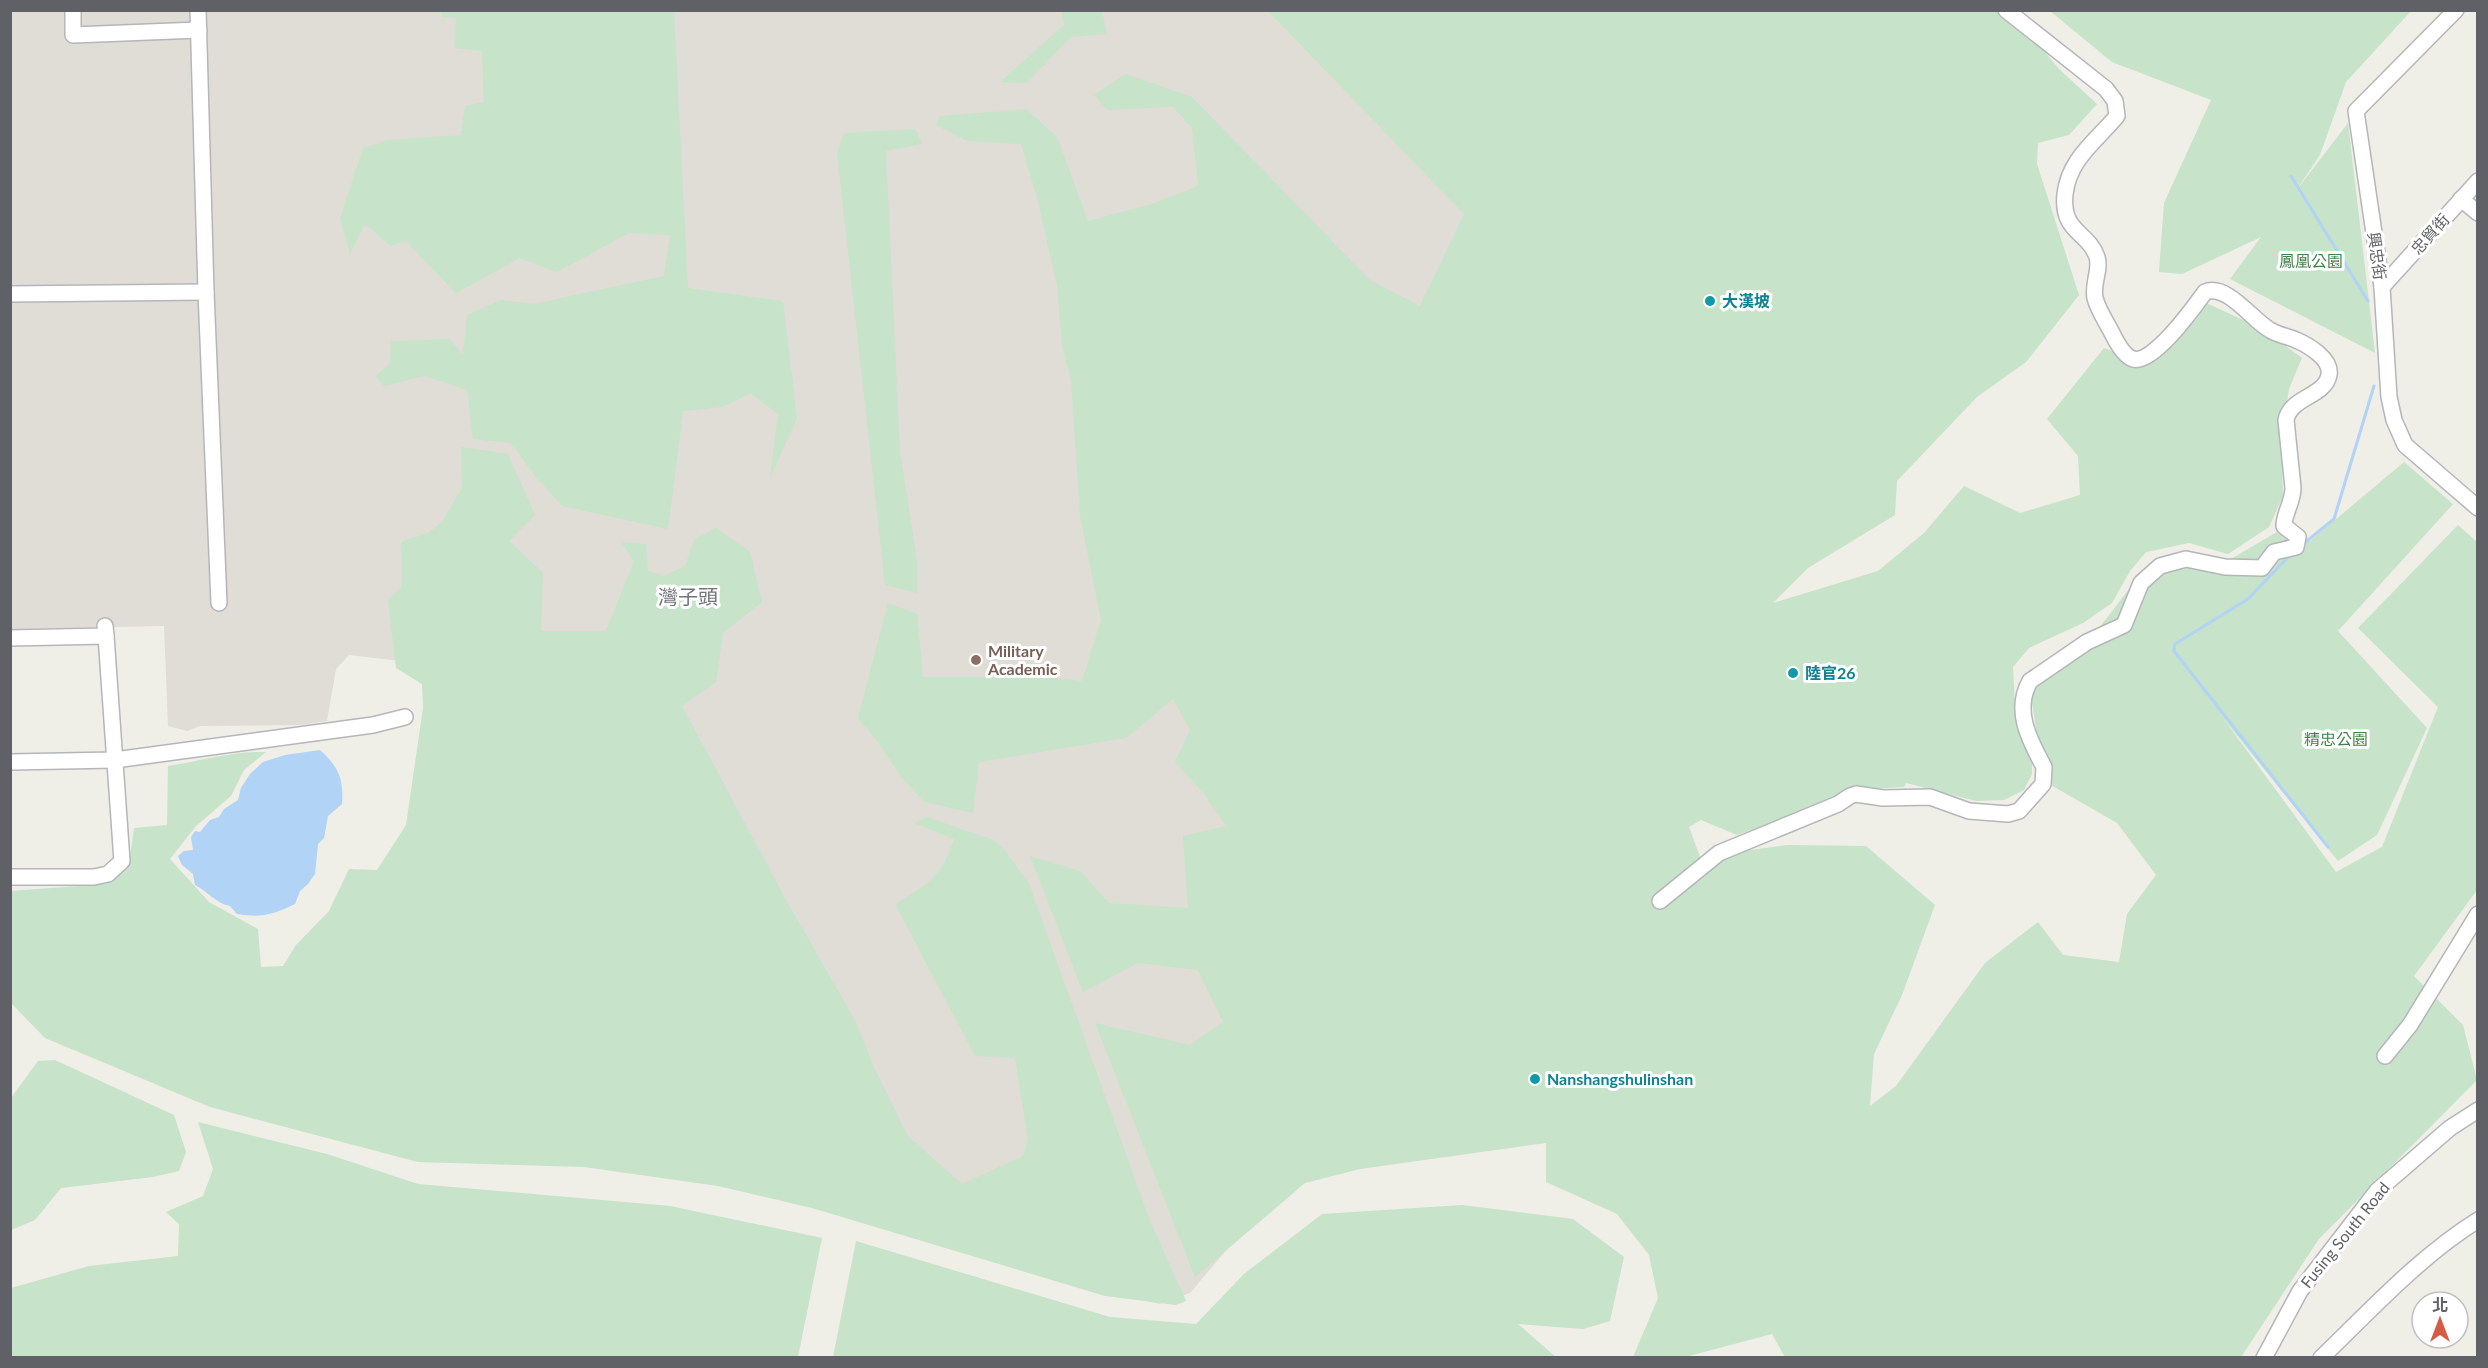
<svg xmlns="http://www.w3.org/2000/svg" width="2488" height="1368" viewBox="0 0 2488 1368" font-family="Lato,'Noto Sans TC',sans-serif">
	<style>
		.education { fill: #dfddd6 }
		.green { fill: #c7e3c9 }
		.water { fill: #b1d3f5 }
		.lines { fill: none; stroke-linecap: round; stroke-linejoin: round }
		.stream { stroke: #b1d3f5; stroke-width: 3 }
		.minor-casing { stroke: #b4b6ba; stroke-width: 18 }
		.minor { stroke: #fff; stroke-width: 15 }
		.culture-dot { fill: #0f9aa8; stroke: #fff; stroke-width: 2 }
		.education-dot { fill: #8d6e63; stroke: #fff; stroke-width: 2 }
		.labels { text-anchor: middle; stroke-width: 6; stroke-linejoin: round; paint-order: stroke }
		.street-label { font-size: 16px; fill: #5f6166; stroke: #fff }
		.park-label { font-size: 16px; fill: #418348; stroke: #fff }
		.culture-label { font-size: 16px; font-weight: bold; fill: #0d838f; stroke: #fff; text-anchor: start }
		.education-label { font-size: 16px; font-weight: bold; fill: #785e54; stroke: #fff; text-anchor: start }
		.quarter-label { font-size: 20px; fill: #707378; stroke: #fff }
	</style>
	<rect width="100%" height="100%" fill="#efeee7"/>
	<path class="education" d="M10 11H1762L1385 1120 1251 1221 1190 1293 1160 1304 1091 1288 982 1248 417 663 349 655 336 669 327 721 302 725 200 726 187 731 168 726 164 626 11 629Z"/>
	<g class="green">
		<path d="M441 11H674L688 288 783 301 797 418 770 478 778 414 750 393 723 407 683 411 668 529 562 506 535 476 511 443 473 439 467 390 425 376 384 386 376 376 390 363 391 341 450 339 463 355 467 315 501 300 533 304 664 276 670 235 629 233 557 272 520 258 456 293 406 241 391 246 365 224 350 254 340 218 363 148 389 140 461 135 465 106 484 102 482 51 455 48 456 18 442 17Z"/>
		<path d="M1062 11H1102L1107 34 1071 37 1026 83 1000 82 1064 25Z"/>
		<path d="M1268 11H2011L2059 69 2097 104 2069 135 2038 143 2037 164 2079 295 2026 362 1977 397 1897 481 1895 515 1808 568 1773 603 1878 571 1924 533 1964 486 2020 513 2080 495 2078 456 2047 419 2104 348 2144 362 2206 303 2261 328 2302 358 2289 389 2281 442 2283 496 2269 527 2228 554 2189 543 2146 552 2130 571 2112 603 2083 623 2029 648 2013 667 2015 709 2019 731 2032 748V774L2024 790 2004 800 1976 801 1906 783 1904 787 1868 789 1737 835 1701 820 1689 827 1700 857 1787 845 1866 846 1935 905 1902 995 1874 1054 1870 1106 1896 1086 1985 963 2038 922 2063 955 2119 962 2127 914 2156 875 2117 823 2044 781 2030 689 2093 636 2139 576 2174 553 2224 563 2294 522 2310 541 2404 462 2453 504 2338 631 2427 728 2377 835 2338 861 2223 718 2336 872 2382 847 2438 707 2358 628 2458 525 2477 542V890L2414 976 2463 1025 2477 1080 2319 1239 2241 1357H1785L1772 1334 1685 1357H1633L1658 1298 1649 1255 1617 1214 1546 1182V1143L1360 1169 1305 1183 1195 1277 1095 1023 1190 1045 1223 1022 1198 970 1138 963 1083 992 1030 856 1080 871 1109 903 1188 908 1183 836 1226 826 1202 791 1175 762 1190 730 1173 699 1126 738 979 762 973 813 925 802 902 778 880 745 858 718 888 603 917 614 923 677H1041L1082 681 1101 620 1080 516 1071 380 1062 345 1057 286 1038 201 1021 144 967 141 936 125 940 116 1026 109 1057 137 1088 221 1152 204 1198 186 1192 128 1173 107 1107 110 1094 95 1126 74 1192 97 1370 280 1420 306 1464 214Z"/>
		<path d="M2050 11H2411L2346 82 2320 155 2295 192 2348 123 2375 353 2230 279 2261 237 2182 274 2159 272 2164 203 2211 100 2112 62Z"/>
		<path d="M915 129 922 144 886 151 900 451 917 561V593L885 585 837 153 844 133Z"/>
		<path d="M461 447 508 454 535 515 509 541 543 573 541 631H606L634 561 621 542 646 544 648 571 664 576 685 566 694 540 716 528 750 552 762 602 723 633 716 682 682 706 785 898 856 1022 873 1065 908 1136 962 1184 1023 1156 1028 1139 1015 1058 975 1056 895 904C928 884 941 878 954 839L914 823 927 817 993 840 1005 850 1029 884 1150 1221 1186 1301 1176 1305 1105 1296 812 1208 718 1186 584 1167 418 1162 210 1107 45 1038 11 1003 10 891 106 884 129 865 134 828 167 825 168 766C201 761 233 751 266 752L244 770 231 796 196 826 170 859 209 902 258 929 261 967 283 966 296 945 329 911 349 869 377 870 406 825 423 708 422 684 396 668 388 600 402 586 401 542 428 533 442 522 462 488Z"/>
		<path d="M55 1060 174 1115 186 1152 179 1171 153 1177 61 1188 35 1220 11 1230V1098L38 1061Z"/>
		<path d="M198 1122 327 1154 418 1184 670 1206 822 1238 798 1357H11V1288L89 1266 178 1256 179 1224 166 1212 203 1196 213 1169Z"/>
		<path d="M1462 1205 1573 1219 1624 1257 1610 1321 1583 1329 1518 1324 1557 1358 833 1357 856 1241 1110 1317 1196 1324 1244 1274 1322 1214Z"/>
	</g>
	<path class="water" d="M320 750C338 766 344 779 342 804L328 816 324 838 318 844 315 874 308 884 300 891 295 904C272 915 261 918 237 914L230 906C217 904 207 891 195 885L193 874 182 865 178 856 184 851 193 850 191 837 195 831 200 832 210 820 219 817 224 809 238 800 241 788 250 774 263 762 285 755Z"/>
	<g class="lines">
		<g class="stream">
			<path d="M2291 176 2368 301"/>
			<path d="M2302 545 2334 519 2374 386"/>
			<path d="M2292 553 2248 599 2175 644 2174 651 2328 847"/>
		</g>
		<g class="minor-casing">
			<g id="minor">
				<path d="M73 10V35L199 30"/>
				<path d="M198 10 206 292 219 603"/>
				<path d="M2456 10 2356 111 2382 287 2389 397 2394 420 2405 445 2478 508"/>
				<path d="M2461 199 2478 213"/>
				<path d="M2382 287 2478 181"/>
				<path d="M10 294 206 292"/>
				<path d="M10 638 106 636 105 626"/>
				<path d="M10 762 115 760 373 725 405 717"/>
				<path d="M10 877H94L108 874 122 861 106 636"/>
				<path d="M1660 901 1719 853 1838 804 1850 796 1856 794 1883 798 1930 797 1969 811 2008 814 2019 811 2043 784 2044 767C2030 741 2013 711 2030 681L2087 642 2124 625 2141 583 2160 566 2186 559 2225 567 2262 568 2274 552 2296 547 2298 537 2284 526C2284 513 2293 502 2293 488L2286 420C2291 396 2325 397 2329 375 2332 359 2308 345 2296 340 2287 336 2278 335 2270 330 2252 320 2227 283 2205 292 2194 307 2153 365 2133 359 2124 356 2117 343 2113 335 2107 323 2098 310 2095 298 2092 284 2101 269 2097 257 2088 231 2061 233 2065 194 2069 159 2096 141 2117 116L2115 101 2106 89 2006 10"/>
				<path d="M2385 1056 2410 1025 2478 914"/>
				<path d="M2264 1358 2300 1291 2377 1191 2450 1128 2478 1110"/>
				<path d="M2321 1358C2371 1310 2419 1257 2478 1220"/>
			</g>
		</g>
		<use href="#minor" class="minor"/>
	</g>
	<g class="culture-dot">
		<circle cx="1710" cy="301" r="6"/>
		<circle cx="1793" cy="673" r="6"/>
		<circle cx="1535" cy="1079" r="6"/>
	</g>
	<circle class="education-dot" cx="976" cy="660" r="6"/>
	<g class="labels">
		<g class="street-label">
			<text transform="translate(2430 234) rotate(-48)" y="6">忠貿街</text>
			<text transform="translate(2377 256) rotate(82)" y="6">興忠街</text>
			<text transform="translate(2345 1235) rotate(-51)" y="6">Fusing South Road</text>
		</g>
		<g class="park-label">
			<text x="2311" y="267">鳳凰公園</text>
			<text x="2336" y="745">精忠公園</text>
		</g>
		<g class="culture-label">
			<text x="1722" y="307">大漢坡</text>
			<text x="1805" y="679">陸官26</text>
			<text x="1547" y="1085">Nanshangshulinshan</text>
		</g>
		<g class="education-label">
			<text x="988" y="657">Military<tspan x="988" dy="18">Academic</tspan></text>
		</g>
		<g class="quarter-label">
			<text x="688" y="604">灣子頭</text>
		</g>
	</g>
	<rect width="2488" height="1368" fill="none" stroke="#5f6166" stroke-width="24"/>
	<g transform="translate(2440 1320)"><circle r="28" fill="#ffffff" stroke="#bfc0c2" stroke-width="1.5"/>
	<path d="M0-4.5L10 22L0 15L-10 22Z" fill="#d55b47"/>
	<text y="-9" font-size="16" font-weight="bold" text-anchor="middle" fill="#5f6166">北</text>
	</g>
</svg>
